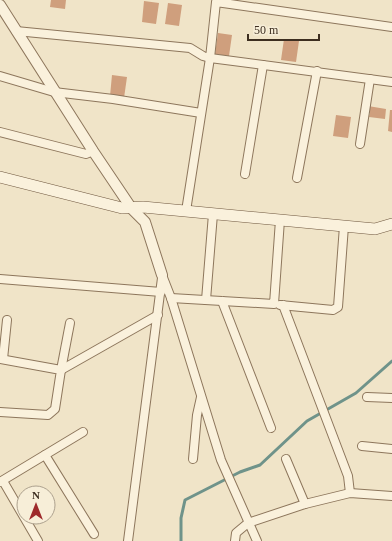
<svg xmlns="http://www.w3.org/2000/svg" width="392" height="541" viewBox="0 0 392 541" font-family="'Times New Roman',serif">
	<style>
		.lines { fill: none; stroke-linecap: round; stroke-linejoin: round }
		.stream { stroke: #6f938a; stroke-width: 3 }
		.building { fill: #cf9f7d }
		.minor-casing { stroke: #8d765c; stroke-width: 10 }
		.tertiary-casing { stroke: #8d765c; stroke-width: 12 }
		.secondary-casing { stroke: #6f573f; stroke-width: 12 }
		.minor { stroke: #faf1dc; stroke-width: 8 }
		.tertiary { stroke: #faf1dc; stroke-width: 10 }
		.secondary { stroke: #faf1dc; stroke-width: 11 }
	</style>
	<rect width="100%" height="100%" fill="#f0e4c8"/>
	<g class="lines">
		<path class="stream" d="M181 541V518L185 500 240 472 260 465 307 421 356 393 392 361"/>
	</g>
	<g class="building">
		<path d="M51 0H66L65 9 50 7Z"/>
		<path d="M144 1 159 3 156 24 142 22Z"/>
		<path d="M168 3 182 5 179 26 165 24Z"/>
		<path d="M218 33 232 35 229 56 215 54Z"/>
		<path d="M284 39 299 41 296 62 281 60Z"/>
		<path d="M112 75 127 77 124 98 110 96Z"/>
		<path d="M368 106 386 109 385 119 369 117 370 113 367 112Z"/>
		<path d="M390 110H392V132L388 131Z"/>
		<path d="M336 115 351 117 348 138 333 136Z"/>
	</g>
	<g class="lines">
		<g class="minor-casing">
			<g id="minor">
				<path d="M16 31 190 48 203 56 210 58 216 2 392 27"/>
				<path d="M0 76 54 92 113 99 201 113"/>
				<path d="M0 132 86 154 93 151"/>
				<path d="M360 144 370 79"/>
				<path d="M245 174 263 65"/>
				<path d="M297 178 317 71"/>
				<path d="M186 211 210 58 392 82"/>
				<path d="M162 275 171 298 221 460 257 541"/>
				<path d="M0 279 161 292"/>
				<path d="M171 298 274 304 280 220"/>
				<path d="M206 300 213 214"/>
				<path d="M222 301 271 428"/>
				<path d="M280 305 333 310 338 307 344 226"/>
				<path d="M283 305 348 476 350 493"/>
				<path d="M0 359 61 370 55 409 48 415 0 412"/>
				<path d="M3 359 7 320"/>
				<path d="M61 370 158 315"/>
				<path d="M61 370 70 323"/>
				<path d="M367 397 392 398"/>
				<path d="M362 446 392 449"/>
				<path d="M45 455 94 534"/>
				<path d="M193 459 197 415 201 397"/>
				<path d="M286 459 305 504"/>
				<path d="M3 481 38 541"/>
				<path d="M0 482 83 432"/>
				<path d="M128 541 162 278"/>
				<path d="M235 541 236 533 248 523 305 504 350 493 392 496"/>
			</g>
		</g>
		<g class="tertiary-casing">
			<path id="tertiary" d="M0 5 93 151 132 209 145 222 162 275"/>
		</g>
		<g class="secondary-casing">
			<path id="secondary" d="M0 177 122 208 143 207 375 229 392 224"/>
		</g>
		<use href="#minor" class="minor"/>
		<use href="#tertiary" class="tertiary"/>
		<use href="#secondary" class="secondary"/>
	</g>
	<g transform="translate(36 505)"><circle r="19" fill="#f7eed8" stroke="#ada18e"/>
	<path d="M0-3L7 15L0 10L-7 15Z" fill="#9e2a2b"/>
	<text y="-6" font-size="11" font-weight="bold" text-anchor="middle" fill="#3d2e20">N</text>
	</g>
	<path d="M248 34v6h71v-6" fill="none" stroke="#3d2e20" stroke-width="2"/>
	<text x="254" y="34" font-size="12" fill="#3d2e20" stroke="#f7eed8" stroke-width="3" paint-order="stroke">50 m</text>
</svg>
